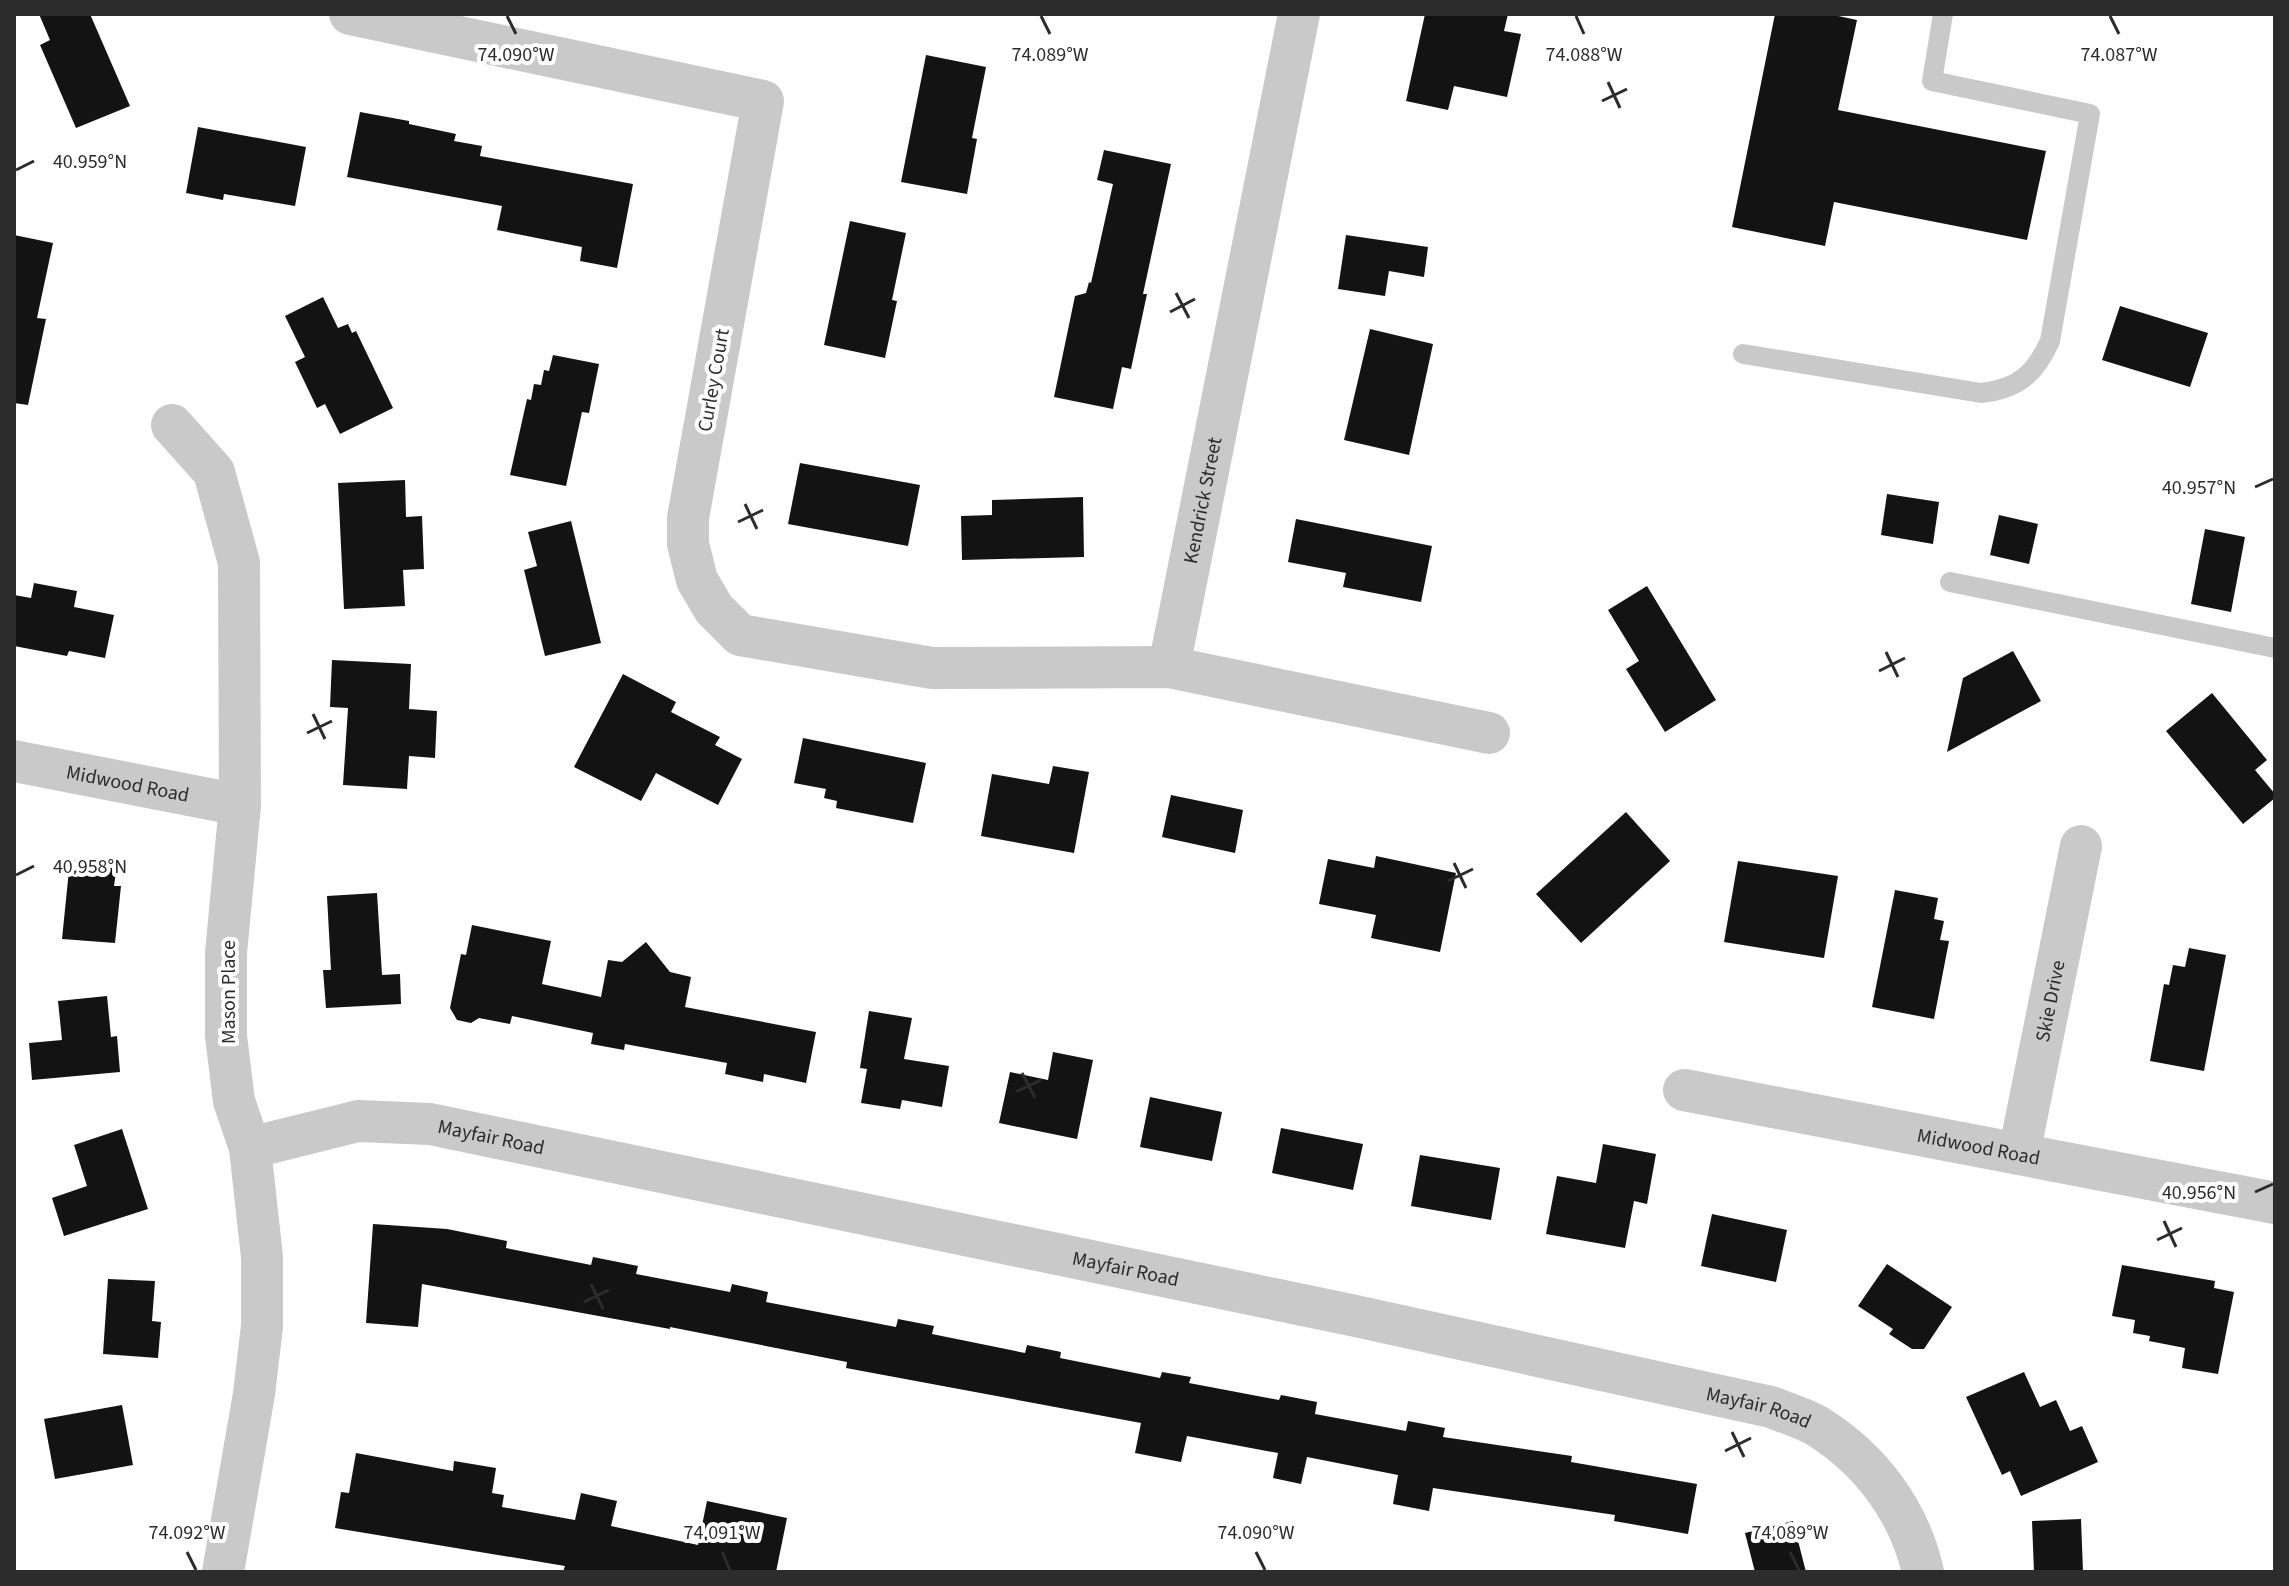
<svg xmlns="http://www.w3.org/2000/svg" width="2289" height="1586" viewBox="0 0 2289 1586" font-family="'Source Sans 3',sans-serif">
	<style>
		.building { fill: #131313 }
		.lines { fill: none; stroke-linecap: round; stroke-linejoin: round }
		.service { stroke: #c9c9c9; stroke-width: 20 }
		.minor { stroke: #c9c9c9; stroke-width: 42 }
		.ticks { fill: none; stroke: #2c2c2c; stroke-width: 3 }
		.labels { text-anchor: middle; stroke-width: 8; stroke-linejoin: round; paint-order: stroke }
		.street-label { font-size: 20px; fill: #2c2c2c; stroke: #fff }
		.ticks-label { font-size: 20px; text-anchor: middle; fill: #2c2c2c; stroke: #fff; stroke-width: 8; stroke-linejoin: round; paint-order: stroke }
	</style>
	<rect width="100%" height="100%" fill="#fff"/>
	<g class="building">
		<path d="M39 14H90L130 106 76 128 40 45 50 40Z"/>
		<path d="M1425 14H1508L1504 31 1521 34 1507 97 1454 86 1448 110 1406 101Z"/>
		<path d="M1775 14H1829L1857 20 1838 110 2046 151 2027 240 1834 202 1825 246 1732 227Z"/>
		<path d="M926 55 986 67 972 138 977 139 967 194 901 182Z"/>
		<path d="M360 112 409 121V124L456 134 454 141 482 146 480 156 633 184 617 268 580 261 582 247 497 230 502 206 347 177Z"/>
		<path d="M198 127 306 147 295 206 224 194 223 200 186 193Z"/>
		<path d="M1104 150 1171 164 1143 294H1147L1131 369 1122 367 1113 409 1054 397 1075 296 1086 293 1089 282 1091 283 1113 184 1097 180Z"/>
		<path d="M850 221 906 233 892 300 897 301 885 358 824 345Z"/>
		<path d="M14 235 53 243 37 318 46 319 28 405 14 403Z"/>
		<path d="M1346 235 1428 247 1424 277 1389 271 1385 296 1338 289Z"/>
		<path d="M323 297 338 328 348 324 352 333 356 331 393 408 340 434 325 404 317 408 295 362 305 357 285 316Z"/>
		<path d="M2120 306 2208 333 2190 387 2102 360Z"/>
		<path d="M1370 329 1433 344 1409 455 1344 440Z"/>
		<path d="M553 355 599 364 589 413 582 412 566 486 510 475 527 399 531 400 534 384 541 385 544 370 549 371Z"/>
		<path d="M800 463 920 485 908 546 788 524Z"/>
		<path d="M405 480 406 517 422 516 424 569 403 570 405 606 344 609 338 483Z"/>
		<path d="M1887 494 1939 502 1933 544 1881 535Z"/>
		<path d="M1083 497 1084 557 962 560 961 516 992 515V500Z"/>
		<path d="M1999 515 2038 524 2029 564 1990 555Z"/>
		<path d="M1296 519 1432 546 1421 602 1343 587 1346 573 1288 562Z"/>
		<path d="M571 521 601 643 545 656 524 570 537 566 528 532Z"/>
		<path d="M2205 529 2245 537 2231 612 2191 604Z"/>
		<path d="M34 583 77 591 74 607 114 615 105 658 69 651 67 656 14 646V595L31 598Z"/>
		<path d="M1647 586 1716 700 1665 732 1626 669 1639 661 1608 610Z"/>
		<path d="M2013 651 2041 701 1947 752 1963 678Z"/>
		<path d="M332 660 411 664 409 709 437 711 435 758 409 756 407 789 343 785 348 708 330 707Z"/>
		<path d="M623 674 676 702 671 712 720 737 715 745 742 759 718 805 656 773 641 801 574 767Z"/>
		<path d="M2212 693 2267 760 2255 770 2275 794V798L2243 824 2166 731Z"/>
		<path d="M803 738 926 763 913 823 836 808 837 801 824 798 826 789 794 783Z"/>
		<path d="M1053 766 1089 772 1074 853 981 836 992 774 1049 784Z"/>
		<path d="M1171 795 1243 810 1235 853 1162 837Z"/>
		<path d="M1626 812 1670 861 1581 943 1536 894Z"/>
		<path d="M1376 856 1456 873 1440 952 1371 938 1376 915 1319 904 1328 859 1374 868Z"/>
		<path d="M70 860 117 865 114 886H121L115 943 62 939Z"/>
		<path d="M1738 861 1838 876 1824 958 1724 942Z"/>
		<path d="M1895 890 1938 898 1934 919 1944 921 1940 940 1949 941 1934 1019 1872 1007Z"/>
		<path d="M377 893 382 975 400 974 401 1004 326 1008 323 970H331L327 896Z"/>
		<path d="M472 925 551 941 542 984 601 997 608 960 622 962 646 942 670 972 691 977 685 1007 816 1032 806 1083 764 1074 763 1082 725 1074 727 1063 625 1044 624 1050 591 1044 593 1033 512 1016 510 1024 479 1018 471 1023 457 1020 450 1008 461 954 466 955Z"/>
		<path d="M2189 948 2226 955 2204 1071 2150 1061 2164 984 2169 985 2173 965 2185 967Z"/>
		<path d="M107 996 111 1037 117 1036 120 1072 32 1080 29 1043 62 1040 58 1001Z"/>
		<path d="M869 1011 912 1018 904 1059 949 1066 942 1107 902 1100 900 1109 861 1103 867 1069 860 1068Z"/>
		<path d="M1053 1052 1093 1060 1077 1139 999 1123 1010 1072 1048 1080Z"/>
		<path d="M1150 1097 1222 1112 1212 1161 1140 1147Z"/>
		<path d="M1281 1128 1363 1144 1353 1190 1272 1173Z"/>
		<path d="M122 1129 148 1209 64 1236 52 1198 87 1186 74 1145Z"/>
		<path d="M1603 1144 1656 1154 1647 1204 1634 1201 1625 1248 1546 1234 1557 1176 1596 1183Z"/>
		<path d="M1420 1155 1500 1168 1491 1220 1411 1206Z"/>
		<path d="M1712 1214 1787 1230 1776 1282 1701 1266Z"/>
		<path d="M373 1224 447 1229 507 1241 506 1248 591 1265 593 1257 638 1266 636 1274 730 1292 732 1284 768 1292 766 1302 896 1327 898 1319 934 1326 932 1334 1025 1353 1027 1345 1061 1352 1060 1358 1160 1378 1162 1372 1191 1377 1189 1383 1279 1400 1281 1395 1317 1402 1315 1414 1406 1431 1408 1421 1445 1428 1443 1437 1572 1456 1571 1462 1697 1484 1688 1534 1614 1521 1615 1515 1433 1488 1429 1511 1393 1504 1398 1475 1307 1457 1301 1484 1273 1478 1278 1453 1187 1436 1181 1462 1135 1453 1141 1423 846 1368 847 1362 670 1327V1329L422 1284 418 1327 366 1323Z"/>
		<path d="M1887 1264 1952 1307 1924 1349H1912L1889 1334 1893 1329 1858 1306Z"/>
		<path d="M2122 1265 2215 1281 2214 1288 2234 1292 2218 1374 2182 1368 2185 1348 2149 1341 2150 1336 2133 1333 2135 1320 2112 1316Z"/>
		<path d="M108 1279 155 1281 152 1321 161 1322 158 1358 103 1354Z"/>
		<path d="M2024 1372 2040 1407 2056 1400 2070 1431 2082 1426 2098 1462 2021 1496 2010 1471 2002 1475 1966 1397Z"/>
		<path d="M122 1405 133 1465 55 1479 44 1419Z"/>
		<path d="M356 1453 453 1471 454 1461 496 1468 492 1493 504 1495 502 1507 575 1520 581 1493 617 1501 611 1526 698 1545 707 1501 787 1518 776 1572H563L565 1566 335 1528 341 1492 349 1493Z"/>
		<path d="M2081 1519 2083 1572H2034L2032 1521Z"/>
		<path d="M1793 1521 1806 1572H1755L1745 1533Z"/>
	</g>
	<g class="lines">
		<g class="service">
			<path d="M1743 354 1981 393C2018 389 2035 374 2050 341L2090 114 1932 81 1943 14"/>
			<path d="M1950 582 2275 648"/>
		</g>
		<g class="minor">
			<path d="M350 14 763 101 688 518V544L697 580 714 609 740 635 932 668 1169 667 1489 733"/>
			<path d="M172 425 214 472 239 563 240 805 226 953V1036L234 1101 250 1148 262 1257V1326L254 1394 223 1572"/>
			<path id="s1" d="M1169 667 1299 14"/>
			<path id="s2" d="M14 761 240 805"/>
			<path id="s3" d="M1684 1090 2275 1203"/>
			<path id="s4" d="M250 1148 358 1121 430 1124 1351 1315 1771 1407C1786 1413 1803 1418 1817 1426 1870 1459 1909 1510 1923 1572"/>
			<path id="s5" d="M2019 1154 2081 846"/>
		</g>
	</g>
	<path class="ticks" d="M507 16 516 34M1041 16 1050 34M1576 16 1584 34M2110 16 2119 34M1608 82 1620 108M1602 101 1627 89M16 170 34 161M1176 293 1189 318M1170 312 1195 299M2255 487 2273 479M745 504 757 529M738 522 763 510M1886 652 1898 677M1879 671 1905 658M313 714 325 739M307 733 332 721M1454 863 1466 888M16 875 34 866M1448 881 1473 869M1022 1073 1035 1098M1016 1092 1041 1080M2255 1192 2273 1184M2164 1221 2176 1247M2157 1240 2182 1228M591 1284 603 1309M584 1302 609 1290M1732 1432 1744 1457M1725 1451 1751 1438M187 1552 196 1570M722 1552 730 1570M1256 1552 1265 1570M1790 1552 1799 1570"/>
	<g class="labels">
		<g class="street-label">
			<text transform="translate(713 380) rotate(-80)" y="7">Curley Court</text>
			<text dy="7" stroke="none"><textPath href="#s1" startOffset="170">Kendrick Street</textPath></text>
			<text dy="7" stroke="none"><textPath href="#s2" startOffset="116">Midwood Road</textPath></text>
			<text transform="translate(228 992) rotate(-90)" y="7">Mason Place</text>
			<text dy="7" stroke="none"><textPath href="#s5" startOffset="156">Skie Drive</textPath></text>
			<text dy="7" stroke="none"><textPath href="#s4" startOffset="246">Mayfair Road</textPath></text>
			<text dy="7" stroke="none"><textPath href="#s3" startOffset="300">Midwood Road</textPath></text>
			<text dy="7" stroke="none"><textPath href="#s4" startOffset="894">Mayfair Road</textPath></text>
			<text dy="7" stroke="none"><textPath href="#s4" startOffset="1542">Mayfair Road</textPath></text>
		</g>
	</g>
	<g class="ticks-label">
		<text x="516" y="61">74.090°W</text>
		<text x="1050" y="61">74.089°W</text>
		<text x="1584" y="61">74.088°W</text>
		<text x="2119" y="61">74.087°W</text>
		<text x="90" y="168">40.959°N</text>
		<text x="2199" y="494">40.957°N</text>
		<text x="90" y="873">40.958°N</text>
		<text x="2199" y="1199">40.956°N</text>
		<text x="187" y="1539">74.092°W</text>
		<text x="722" y="1539">74.091°W</text>
		<text x="1256" y="1539">74.090°W</text>
		<text x="1790" y="1539">74.089°W</text>
	</g>
	<rect width="2289" height="1586" fill="none" stroke="#2c2c2c" stroke-width="32"/>
</svg>
